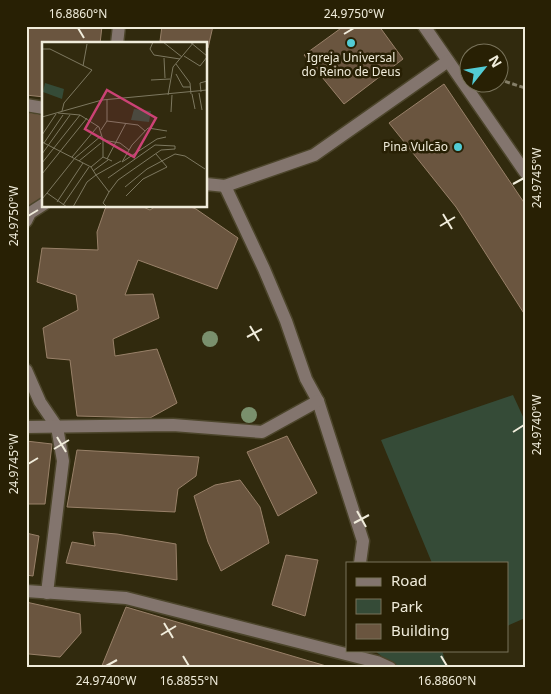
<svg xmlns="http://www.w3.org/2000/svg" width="551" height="694" viewBox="0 0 551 694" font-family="'Noto Sans',sans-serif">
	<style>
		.green { fill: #354b37 }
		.building { fill: #6a553f; stroke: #998169 }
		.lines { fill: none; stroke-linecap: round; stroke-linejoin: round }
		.minor-casing { stroke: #4c452b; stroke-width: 15 }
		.path { stroke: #857f68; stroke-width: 3; stroke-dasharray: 5 2.5; stroke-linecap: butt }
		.minor { stroke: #83756e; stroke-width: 12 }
		.tree { fill: #7a906d }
		.ticks { fill: none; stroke: #f0ecdb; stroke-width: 2 }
		.poi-dot { fill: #52ccd5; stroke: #282004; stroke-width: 2 }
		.labels { text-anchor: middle; stroke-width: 5; stroke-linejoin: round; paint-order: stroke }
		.poi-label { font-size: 12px; fill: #f0ecdb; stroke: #282004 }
		.inset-road { fill: none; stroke: #7d7860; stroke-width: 1 }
		.view { fill: #cb4275; fill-opacity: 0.15; stroke: #cb4275; stroke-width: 2.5 }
		.inset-edge { fill: none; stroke: #f0ecdb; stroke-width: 2.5 }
		.neatline { fill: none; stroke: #f0ecdb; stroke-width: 2 }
		.ticks-label { font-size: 12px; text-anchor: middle; fill: #f0ecdb }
	</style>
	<rect width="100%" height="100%" fill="#312a0e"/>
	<g class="green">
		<path d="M513 395 525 421V618L507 626V563H432L381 440Z"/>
		<path d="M374 650H442L447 668H396Z"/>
	</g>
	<g class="building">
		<path d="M26 26H102L100 44H44V97L26 95Z"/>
		<path d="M162 26H213L208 48H206V44H176L160 41Z"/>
		<path d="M344 26H379L403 59 344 104 304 55Z"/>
		<path d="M444 84 525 204V315L456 207 389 123Z"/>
		<path d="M26 112 44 115V198L26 209Z"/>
		<path d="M108 206H141L150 210 156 206H188L196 209 238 238 217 289 138 260 125 295 153 294 159 318 113 339 115 356 157 349 177 403 150 418 77 416 70 360 47 358 43 328 78 310 76 295 37 282 42 248 98 250 97 232 105 209Z"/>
		<path d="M287 436 317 493 278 516 247 452Z"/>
		<path d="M26 441 52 444 45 504H26Z"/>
		<path d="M77 450 199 457 196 476 178 489 175 512 67 507Z"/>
		<path d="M240 480 260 507 269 543 221 571 208 542 194 496 215 485Z"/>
		<path d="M93 532 117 534 176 544 177 580 66 563 72 542 95 546Z"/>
		<path d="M26 533 39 536 33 576 26 575Z"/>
		<path d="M286 555 318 560 305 616 272 605Z"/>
		<path d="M26 602 80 614 81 633 60 657 29 654 26 652Z"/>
		<path d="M126 607 333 668H101Z"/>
	</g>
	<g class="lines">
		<g class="minor-casing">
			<g id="minor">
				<path d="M424 26 525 172"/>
				<path d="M117 44 119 26"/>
				<path d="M26 105 44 108"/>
				<path d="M206 184 225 186 314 155 448 61"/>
				<path d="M225 186 264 269 286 321 306 379 318 401 363 541 360 563"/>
				<path d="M26 221 30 213 44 204"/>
				<path d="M26 370 40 402 57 427 63 461 47 593"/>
				<path d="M26 427 173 425 262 432 318 401"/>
				<path d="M26 591 126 598 377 662 390 668"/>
			</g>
		</g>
		<path class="path" d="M498 79 525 88"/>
		<use href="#minor" class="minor"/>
	</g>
	<g class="tree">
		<circle cx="210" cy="339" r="8"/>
		<circle cx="249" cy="415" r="8"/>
	</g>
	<path class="ticks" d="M78 28 84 38M344 34 354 28M513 184 524 178M443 214 452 229M28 216 38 210M440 226 455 217M250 326 259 341M247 337 262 329M513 432 524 425M57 437 66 452M54 449 69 440M28 464 38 458M357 511 366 527M354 523 369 515M164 623 173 638M161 635 176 626M183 656 189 666M441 656 447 666M106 666 117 660"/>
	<g class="poi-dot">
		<circle cx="351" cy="43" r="5"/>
		<circle cx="458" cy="147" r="5"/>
	</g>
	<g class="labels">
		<g class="poi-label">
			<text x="351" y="62">Igreja Universal<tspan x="351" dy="14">do Reino de Deus</tspan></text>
			<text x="448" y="151" text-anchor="end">Pina Vulcão</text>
		</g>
	</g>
	<g transform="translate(42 42)">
		<rect width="165" height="165" fill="#312a0e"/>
		<path d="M3 41 22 47 20 57 1 50ZM92 67 109 69 107 80 89 78Z" fill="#354b37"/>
		<path class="inset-road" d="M111 0 108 7 112 13 138 17M121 0 140 15M148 0 165 14M0 7H8L50 28 22 61 20 69M142 14 158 24 165 15M122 16 123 36M134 22 148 41 149 52M41 24 45 2M134 32 141 45H148M109 38 128 37M159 50 158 41 165 39M157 51 160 68M150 52 153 67M126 53 131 25 152 0M129 70 130 53M16 71 38 73 57 85 61 98V115L70 119M0 75 60 58 165 48M65 79 96 83 103 89M59 88 65 79V58M0 93 14 72M61 98 78 101 87 108M0 100 49 125 54 133 79 119M2 101 21 73M0 112 28 73M30 115 56 84M65 117 84 81M37 119 59 101M80 120 90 103 106 86 125 89M80 120 115 97 124 95M0 121 38 73M49 125 61 115M51 129 66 118M0 132 45 76M66 136 113 103 133 104V107M83 145 105 127 133 112 143 114 163 127M67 150 76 138 119 108 133 107M5 151 33 116 59 94M84 154 101 137 125 125 114 112M0 157 5 151 25 165M15 160 41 121M21 163 47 125M31 165 45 140 54 133 67 150 61 161 65 165"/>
		<path class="view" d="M65 48 114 76 92 115 43 87Z"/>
		<rect width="165" height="165" class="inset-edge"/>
	</g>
	<rect width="551" height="694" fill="none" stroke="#282004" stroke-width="55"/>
	<rect x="346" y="562" width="162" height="90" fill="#282004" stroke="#78725a"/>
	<rect x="356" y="578" width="25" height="8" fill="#83756e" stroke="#78725a"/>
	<text x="391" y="586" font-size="15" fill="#f0ecdb">Road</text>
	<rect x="356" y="599" width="25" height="15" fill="#354b37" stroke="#78725a"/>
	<text x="391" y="612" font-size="15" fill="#f0ecdb">Park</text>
	<rect x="356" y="624" width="25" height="15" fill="#6a553f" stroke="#78725a"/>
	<text x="391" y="636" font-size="15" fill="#f0ecdb">Building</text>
	<g transform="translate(484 68) rotate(60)"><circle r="24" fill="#282004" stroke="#78725a"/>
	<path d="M0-4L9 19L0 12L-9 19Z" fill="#52ccd5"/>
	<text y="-8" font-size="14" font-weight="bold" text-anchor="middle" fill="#f0ecdb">N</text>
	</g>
	<rect x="28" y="28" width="496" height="638" class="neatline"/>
	<g class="ticks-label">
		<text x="78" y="18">16.8860°N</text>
		<text x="354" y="18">24.9750°W</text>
		<text transform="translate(537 178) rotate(-90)" y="4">24.9745°W</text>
		<text transform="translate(14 216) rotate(-90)" y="4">24.9750°W</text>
		<text transform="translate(537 425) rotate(-90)" y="4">24.9740°W</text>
		<text transform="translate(14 464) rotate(-90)" y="4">24.9745°W</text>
		<text x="106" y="685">24.9740°W</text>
		<text x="189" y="685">16.8855°N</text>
		<text x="447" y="685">16.8860°N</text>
	</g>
</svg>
